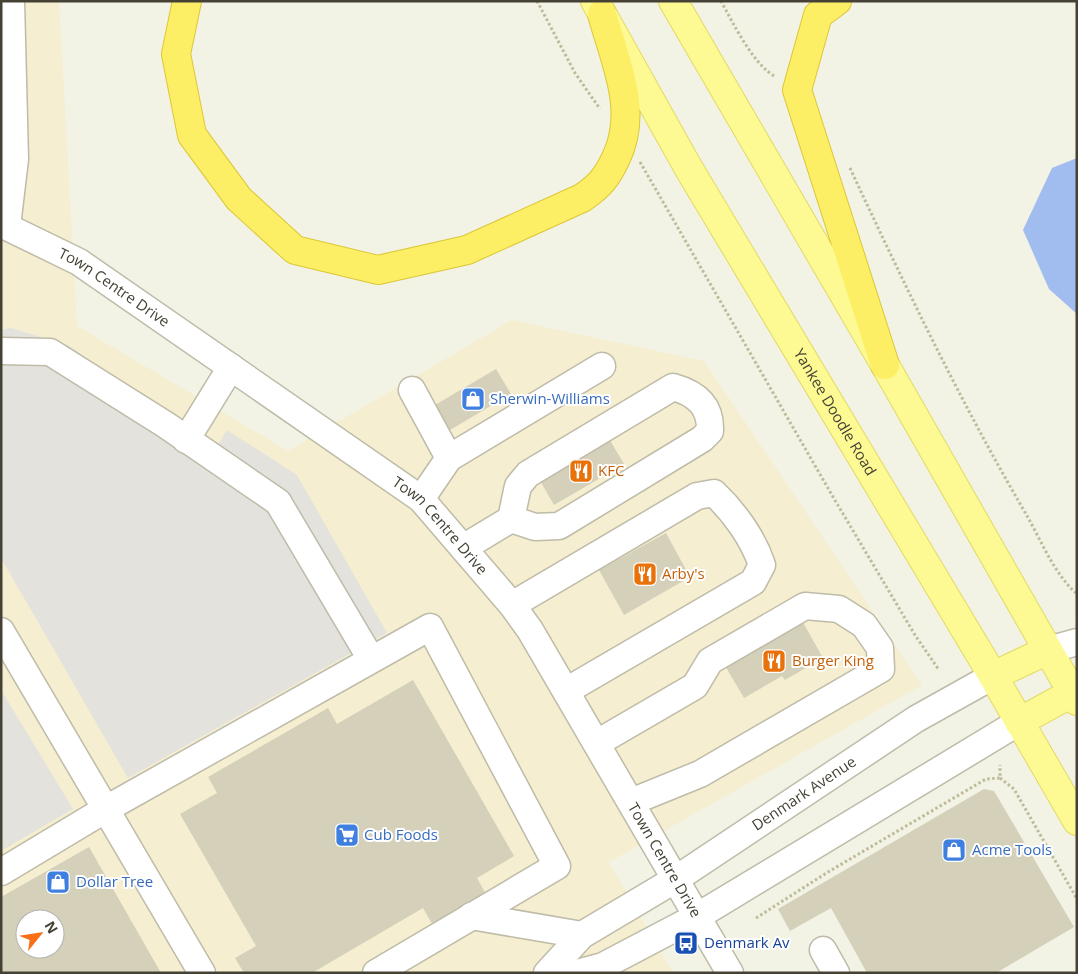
<svg xmlns="http://www.w3.org/2000/svg" width="1078" height="974" viewBox="0 0 1078 974" font-family="'Open Sans',sans-serif">
	<style>
		.commercial { fill: #f5eed0; fill-rule: evenodd }
		.parking { fill: #e3e2dd }
		.water { fill: #a1bcef }
		.building { fill: #d4d0ba; fill-rule: evenodd }
		.lines { fill: none; stroke-linecap: round; stroke-linejoin: round }
		.minor-casing { stroke: #bebba8; stroke-width: 29 }
		.major-casing { stroke: #e2db63; stroke-width: 30 }
		.highway-casing { stroke: #dcc736; stroke-width: 30 }
		.path { stroke: #bfbb99; stroke-width: 3; stroke-dasharray: 2.5 2.5; stroke-linecap: butt }
		.minor { stroke: #fff; stroke-width: 26 }
		.major { stroke: #fdf993; stroke-width: 28 }
		.highway { stroke: #fcef66; stroke-width: 28 }
		.labels { text-anchor: middle; stroke-width: 4; stroke-linejoin: round; paint-order: stroke }
		.street-label { font-size: 15px; fill: #454235; stroke: #fff }
		.shop-label { font-size: 15px; fill: #366cbe; stroke: #fff; text-anchor: start }
		.food-label { font-size: 15px; fill: #c56008; stroke: #fff; text-anchor: start }
		.transit-label { font-size: 15px; fill: #164399; stroke: #fff; text-anchor: start }
	</style>
	<rect width="100%" height="100%" fill="#f2f2e5"/>
	<path class="commercial" d="M1 1H59L77 326 288 451 512 320 704 361 922 685 609 862 673 973H1ZM25 919H55V949H25Z"/>
	<g class="parking">
		<path d="M11 328 68 345 216 448 227 430 297 475 387 633 128 778 1 558V330Z"/>
		<path d="M1 690 73 809 1 851Z"/>
	</g>
	<path class="water" d="M1077 158V314L1049 289 1023 230 1052 168Z"/>
	<g class="building">
		<path d="M496 369 511 394 450 430 435 405Z"/>
		<path d="M608 437 624 464 554 505 538 477Z"/>
		<path d="M666 533 690 577 624 615 599 570Z"/>
		<path d="M801 619 823 658 785 680 782 676 744 698 724 664Z"/>
		<path d="M413 680 514 856 477 878 488 898 435 929 423 908 312 973H244L235 958 256 946 180 814 217 793 208 777 328 708 337 724Z"/>
		<path d="M984 789 994 791 1074 927 996 973H867L831 908 790 931 778 909Z"/>
		<path d="M89 847 161 973H1V897ZM25 919H55V949H25Z"/>
	</g>
	<g class="lines">
		<g class="minor-casing">
			<g id="minor">
				<path id="s1" d="M1 224 79 262 421 499 512 605 530 630 730 973"/>
				<path d="M7 226 15 159 11 1"/>
				<path d="M1 351 50 352 166 425 278 502 371 659"/>
				<path d="M412 390 449 458"/>
				<path d="M186 440 231 367"/>
				<path d="M421 499 449 458 602 366"/>
				<path d="M463 548 511 519 535 527 559 526 702 439 710 431C711 405 695 393 673 387L528 474 518 486 511 519"/>
				<path d="M512 605 697 496 714 493C734 512 753 538 762 565L753 582 566 691"/>
				<path d="M1 631 202 973"/>
				<path d="M1048 650 1077 642"/>
				<path d="M597 743 695 686 710 661 805 606 839 609 864 625 880 648 881 669 700 774 631 802"/>
				<path d="M1 872 106 809 430 627 557 866 376 973"/>
				<path d="M471 916 582 935"/>
				<path d="M823 950 836 973"/>
				<path id="s2" d="M547 973 582 935 676 879 916 719 993 676"/>
				<path d="M577 973 603 966 698 916 1019 722"/>
			</g>
		</g>
		<g class="major-casing">
			<g id="major">
				<path id="s3" d="M595 1 689 169 993 676 1077 821"/>
				<path d="M673 1 885 365 1077 701"/>
				<path d="M993 676 1048 650"/>
				<path d="M1019 722 1072 693"/>
			</g>
		</g>
		<g class="highway-casing">
			<g id="highway">
				<path d="M187 1 176 54 192 135 239 199 295 250 378 270 467 250 582 198C600 186 607 177 616 158 639 110 615 62 602 14"/>
				<path d="M837 1 818 15 797 90 885 365"/>
			</g>
		</g>
		<g class="path">
			<path d="M537 1 575 73 600 109"/>
			<path d="M721 1C733 23 754 66 776 77"/>
			<path d="M640 162 836 502 915 635 939 670"/>
			<path d="M850 168C904 284 961 403 1026 514 1041 540 1054 574 1077 594"/>
			<path d="M1077 607V609"/>
			<path d="M1000 778 1014 789 1077 899"/>
			<path d="M756 918 828 872 986 779 1000 778V765"/>
		</g>
		<use href="#minor" class="minor"/>
		<use href="#major" class="major"/>
		<use href="#highway" class="highway"/>
	</g>
	<defs>
		<g id="shop-square" transform="scale(1.25)"><rect x="-9" y="-9" width="18" height="18" rx="4" fill="#3f7fe0" stroke="#fff"/><path d="M-5-2.5h2.3a2.7 3.5 0 0 1 5.4 0H5L5.5 6h-11ZM-1.5-2.5h3a1.5 2.3 0 0 0-3 0Z" fill="#fff"/></g>
		<g id="restaurant-square" transform="scale(1.25)"><rect x="-9" y="-9" width="18" height="18" rx="4" fill="#e8710a" stroke="#fff"/><path d="M-5-6h1v4h1v-4h1v4h1v-4h1v5L-1.5 .5V6h-2V.5L-5-1ZM5-6V6H3V1.5H1.5Q1.5-4 5-6Z" fill="#fff"/></g>
		<g id="supermarket-square" transform="scale(1.25)"><rect x="-9" y="-9" width="18" height="18" rx="4" fill="#3f7fe0" stroke="#fff"/><path d="M-6-5.5h2.5l.6 2H6L4.5 2H-2.5L-4.4-4H-6ZM-1.5 3.2a1.3 1.3 0 1 0 .1 0ZM3 3.2a1.3 1.3 0 1 0 .1 0Z" fill="#fff"/></g>
		<g id="bus-square" transform="scale(1.25)"><rect x="-9" y="-9" width="18" height="18" rx="4" fill="#1a4fb4" stroke="#fff"/><path d="M-5-6H5V4H4V6H2V4H-2V6H-4V4H-5ZM-3.5-4V0h7V-4ZM-3.5 1.2v1.5H-2V1.2ZM2 1.2v1.5H3.5V1.2Z" fill="#fff"/></g>
	</defs>
	<g fill-rule="evenodd">
		<use href="#shop-square" x="473" y="399"/>
		<use href="#restaurant-square" x="581" y="471"/>
		<use href="#restaurant-square" x="645" y="574"/>
		<use href="#restaurant-square" x="774" y="661"/>
		<use href="#supermarket-square" x="347" y="835"/>
		<use href="#shop-square" x="954" y="850"/>
		<use href="#shop-square" x="58" y="882"/>
		<use href="#bus-square" x="686" y="943"/>
	</g>
	<g class="labels">
		<g class="street-label">
			<text dy="5" stroke="none"><textPath href="#s1" startOffset="130">Town Centre Drive</textPath></text>
			<text dy="5" stroke="none"><textPath href="#s3" startOffset="476">Yankee Doodle Road</textPath></text>
			<text dy="5" stroke="none"><textPath href="#s1" startOffset="535">Town Centre Drive</textPath></text>
			<text dy="5" stroke="none"><textPath href="#s2" startOffset="315">Denmark Avenue</textPath></text>
			<text dy="5" stroke="none"><textPath href="#s1" startOffset="940">Town Centre Drive</textPath></text>
		</g>
		<g class="shop-label">
			<text x="490" y="404">Sherwin-Williams</text>
			<text x="364" y="840">Cub Foods</text>
			<text x="972" y="855">Acme Tools</text>
			<text x="76" y="887">Dollar Tree</text>
		</g>
		<g class="food-label">
			<text x="598" y="476">KFC</text>
			<text x="662" y="579">Arby's</text>
			<text x="792" y="666">Burger King</text>
		</g>
		<g class="transit-label">
			<text x="704" y="948">Denmark Av</text>
		</g>
	</g>
	<rect width="1078" height="974" fill="none" stroke="#454235" stroke-width="5"/>
	<g transform="translate(40 934) rotate(60)"><circle r="24" fill="#ffffff" stroke="#b5b3ae"/>
	<path d="M0-4L9 19L0 12L-9 19Z" fill="#f86f16"/>
	<text y="-8" font-size="14" font-weight="bold" text-anchor="middle" fill="#454235">N</text>
	</g>
</svg>
